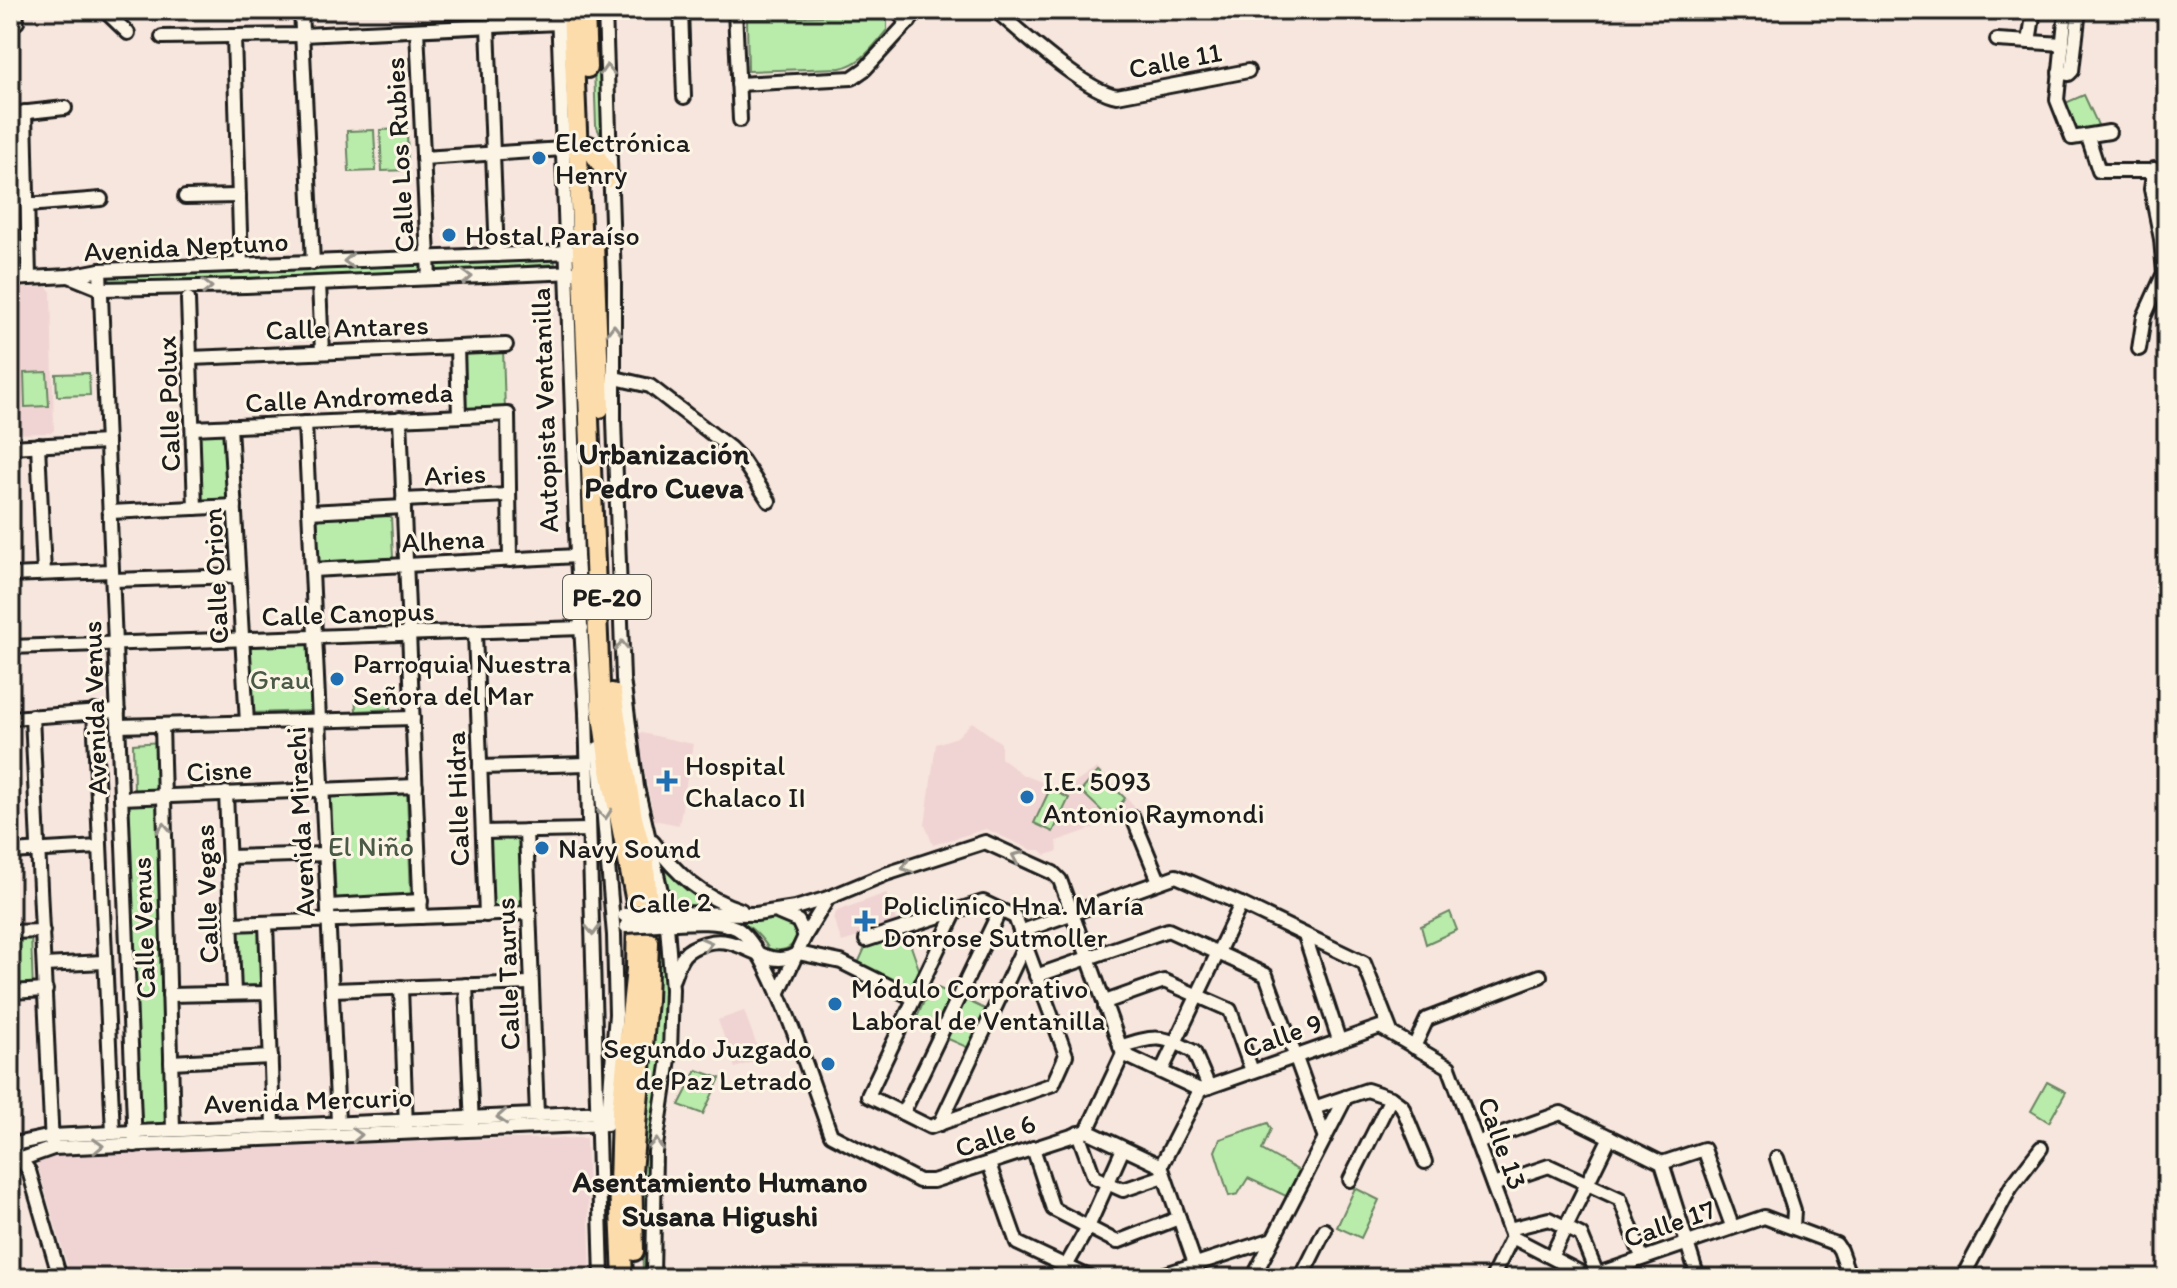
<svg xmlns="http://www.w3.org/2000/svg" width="2177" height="1288" viewBox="0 0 2177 1288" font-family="Itim,sans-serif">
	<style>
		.built { fill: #f0d4d3 }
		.green { fill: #b9ebaa; stroke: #6a8463; stroke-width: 2 }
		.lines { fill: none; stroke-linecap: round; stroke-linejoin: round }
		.minor-casing { stroke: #1c1c1c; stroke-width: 18 }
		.highway-casing { stroke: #1c1c1c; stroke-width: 24 }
		.minor { stroke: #fcf5e5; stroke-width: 12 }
		.highway { stroke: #fcdcab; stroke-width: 18 }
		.minor-bridge-casing { stroke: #1c1c1c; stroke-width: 18; stroke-linecap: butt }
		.minor-bridge { stroke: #fcf5e5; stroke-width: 12 }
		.oneway { stroke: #97938b }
		.poi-dot { fill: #1f6fb2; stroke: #fcf5e5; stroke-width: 3 }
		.labels { text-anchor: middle; stroke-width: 6; stroke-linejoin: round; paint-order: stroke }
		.shield { fill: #fcf5e5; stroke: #5f5d58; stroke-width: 2 }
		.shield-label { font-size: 26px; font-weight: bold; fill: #1c1c1c }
		.street-label { font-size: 28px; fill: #1c1c1c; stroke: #fcf5e5 }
		.poi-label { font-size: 28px; fill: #1c1c1c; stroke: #fcf5e5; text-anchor: start }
		.park-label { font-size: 28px; fill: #4b5a47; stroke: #fcf5e5 }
		.neighbourhood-label { font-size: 30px; font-weight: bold; fill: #1c1c1c; stroke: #fcf5e5 }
	</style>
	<rect width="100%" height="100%" fill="#f7e6dd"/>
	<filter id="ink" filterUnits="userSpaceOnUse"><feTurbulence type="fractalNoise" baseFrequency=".0125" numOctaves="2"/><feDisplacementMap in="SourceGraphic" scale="16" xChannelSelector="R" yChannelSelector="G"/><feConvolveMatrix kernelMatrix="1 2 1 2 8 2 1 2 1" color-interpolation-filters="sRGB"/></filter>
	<g filter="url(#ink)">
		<g class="built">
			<path d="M47 287 51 292 54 430 51 433 10 434V289Z"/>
			<path d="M972 722 1001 743V758L1023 775 1056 787H1069L1097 768 1135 807 1125 817 1057 841 1058 851 1046 855 1041 850H1032L986 829 933 845 925 825 936 744 957 737Z"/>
			<path d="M637 732 693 744 679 825 654 820Z"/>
			<path d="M886 893 898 925 842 942 833 918 837 911Z"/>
			<path d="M744 1011 762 1059 735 1068 718 1020Z"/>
			<path d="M586 1138 591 1278H71L36 1160 63 1155 456 1140Z"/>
		</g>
		<g class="green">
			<path d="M592 10H599L605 146 596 125Z"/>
			<path d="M880 14 887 18V30C873 46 862 64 840 68L748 71 747 19Z"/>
			<path d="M2084 95 2098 125 2078 135 2063 104Z"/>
			<path d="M407 129 408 170 382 171 380 130Z"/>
			<path d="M374 130 376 171 349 172 347 131Z"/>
			<path d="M554 257 555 264 437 272 434 267 436 263Z"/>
			<path d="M423 262 425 272 111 283 108 276Z"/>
			<path d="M503 348 505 411 458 412 455 350Z"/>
			<path d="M47 372 49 406 25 407 24 373Z"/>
			<path d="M89 373 90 395 57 396 56 374Z"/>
			<path d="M228 428 231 503 198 504 195 430Z"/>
			<path d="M391 516 393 558 319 562 317 519Z"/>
			<path d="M309 644 312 711 251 713 249 647Z"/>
			<path d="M390 692 391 709 356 711 355 693Z"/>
			<path d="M160 742 162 790 134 791 133 744Z"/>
			<path d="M1098 772 1125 798 1110 819 1081 791Z"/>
			<path d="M1050 789 1069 798 1053 832 1034 823Z"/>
			<path d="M407 793 411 896 336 899 331 797Z"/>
			<path d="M159 801 167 1125 140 1126 127 803Z"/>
			<path d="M526 833 528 913 486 911 483 835Z"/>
			<path d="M663 867 680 884 707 904V906L672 905Z"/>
			<path d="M1450 912 1457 930 1426 944 1421 926Z"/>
			<path d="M728 917 785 919 792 924 797 937C791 950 783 952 769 949 758 932 747 923 728 917Z"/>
			<path d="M264 925 266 991H236L234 926Z"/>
			<path d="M905 929 921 975 912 996 856 968 868 941Z"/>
			<path d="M663 932 667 1025 650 1153 648 1278H643L641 1153 656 934Z"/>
			<path d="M10 934 31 935 33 991 10 990Z"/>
			<path d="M931 985 954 995 938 1032 915 1022Z"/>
			<path d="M964 999 989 1011 971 1049 946 1038Z"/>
			<path d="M697 1070 720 1078 703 1114 679 1105Z"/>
			<path d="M2047 1082 2066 1092 2049 1122 2031 1111Z"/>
			<path d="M1268 1123 1271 1129 1262 1150 1301 1172 1288 1197 1248 1178 1238 1194 1229 1196 1215 1151 1220 1139Z"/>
			<path d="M1355 1188 1379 1200 1361 1238 1337 1227Z"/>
		</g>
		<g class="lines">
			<g class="minor-casing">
				<g id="minor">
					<path d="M16 10 17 22"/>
					<path d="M104 10 128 33"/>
					<path d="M301 10 313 263"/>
					<path d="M558 10 577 556 586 712 602 1278"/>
					<path d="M605 10 614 282V420L623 679 637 787 666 913 672 989 670 1052 655 1152 653 1278"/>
					<path d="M681 10 684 97"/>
					<path d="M735 10 740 120"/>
					<path d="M894 10 909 22"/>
					<path d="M995 10C1022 33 1085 91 1117 96L1248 71"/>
					<path d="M2066 10 2057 100 2072 138 2109 132"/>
					<path d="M681 11 717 10"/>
					<path d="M488 26 497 255"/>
					<path d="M417 30 429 278"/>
					<path d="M162 37 302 35 559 23"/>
					<path d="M234 37 241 265"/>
					<path d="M1997 40 2063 44"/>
					<path d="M2029 42 2034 10"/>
					<path d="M2059 72 2069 74 2072 71 2079 10"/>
					<path d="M738 84 852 78 865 69 919 10"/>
					<path d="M25 112 29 278"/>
					<path d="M10 114 65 108"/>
					<path d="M2088 137 2099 171H2167"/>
					<path d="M423 158 563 149"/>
					<path d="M185 197 239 196"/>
					<path d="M27 205 101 199"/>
					<path d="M100 270 135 1145"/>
					<path d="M69 276 101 289 246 286 575 272"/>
					<path d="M10 279 69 276 100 270 574 252"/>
					<path d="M319 283 322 352"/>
					<path d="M188 299 195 508"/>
					<path d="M457 347 459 416"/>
					<path d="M2139 349 2144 317 2164 273 2161 239 2151 189 2154 169"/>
					<path d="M190 358 506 345"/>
					<path d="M615 378 650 386 730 448 742 460 769 501"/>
					<path d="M400 418 421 917"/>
					<path d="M305 423 338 1122"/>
					<path d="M230 426 247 723"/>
					<path d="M193 428 508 414 510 560"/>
					<path d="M38 445 44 573"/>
					<path d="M10 447 107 442"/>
					<path d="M403 500 509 495"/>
					<path d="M110 512 235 506"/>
					<path d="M309 512 404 507"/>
					<path d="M312 570 577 556"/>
					<path d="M10 575 112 571"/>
					<path d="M113 580 238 576"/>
					<path d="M475 633 486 915"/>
					<path d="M10 647 582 628"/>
					<path d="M94 711 113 1133"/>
					<path d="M32 716 52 1145"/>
					<path d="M10 718 118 711"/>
					<path d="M162 725 173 1130"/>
					<path d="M118 726 413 718"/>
					<path d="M598 748 614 935 616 1014 608 1116"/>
					<path d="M480 767 587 764"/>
					<path d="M226 793 234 993"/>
					<path d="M121 798 416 786"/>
					<path d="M1133 818 1159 881"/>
					<path d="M526 831 537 1115"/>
					<path d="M483 832 589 830"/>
					<path d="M653 842C676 874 703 898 741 910"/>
					<path d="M10 852 100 847"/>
					<path d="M229 857 326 854"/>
					<path d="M328 906 421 901"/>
					<path d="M658 913 756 914 795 908 828 898 886 874 985 842 1053 873 1060 880 1123 1054"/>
					<path d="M779 913 798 921 805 936"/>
					<path d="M266 923 273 1125"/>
					<path d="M232 924 528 913"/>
					<path d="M662 924C683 923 716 919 736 928 770 945 815 1094 831 1135L919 1181H933L1087 1131"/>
					<path d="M10 932 43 931"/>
					<path d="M1020 932 1176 876 1241 904 1364 963 1391 1032"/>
					<path d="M1305 936 1339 1040"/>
					<path d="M866 940 983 902 1015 917 1066 1055 1053 1084 930 1127 868 1096 956 911"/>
					<path d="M44 965 104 962"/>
					<path d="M1036 976 1168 930 1266 975 1325 1138"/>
					<path d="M673 979C676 971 679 961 684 955 689 949 699 945 706 943 741 932 767 974 798 953L841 962 913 998"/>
					<path d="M466 985 472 1126"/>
					<path d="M401 987 406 1128"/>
					<path d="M332 990 530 983"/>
					<path d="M10 992 46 990"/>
					<path d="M778 994 805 936 828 898"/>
					<path d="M169 995 268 993"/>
					<path d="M1105 1007 1108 1001 1164 981 1230 1010 1252 1071"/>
					<path d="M1120 1047C1153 1036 1163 1034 1194 1052L1209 1087"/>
					<path d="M1414 1047 1427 1019 1540 976"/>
					<path d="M1123 1054 1200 1090"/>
					<path d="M171 1062 271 1057"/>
					<path d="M1163 1068 1241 904"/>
					<path d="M1200 1090 1380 1027 1449 1067 1512 1237"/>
					<path d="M1314 1108 1367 1090 1391 1098 1402 1106 1425 1162"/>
					<path d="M903 1113 1000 910"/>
					<path d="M940 1124 1025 944"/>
					<path d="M1087 1131 1123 1054"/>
					<path d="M1087 1131 1161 1166"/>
					<path d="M1078 1133 1094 1177 1123 1190 1164 1176"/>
					<path d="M1477 1143 1561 1113 1662 1163 1698 1278"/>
					<path d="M10 1145 52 1136 113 1133 608 1112"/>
					<path d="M1033 1148 1053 1209 1117 1242 1179 1218"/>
					<path d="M17 1154 29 1171 60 1278"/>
					<path d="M1777 1158 1794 1210 1793 1227"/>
					<path d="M22 1159 53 1148 607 1124"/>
					<path d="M1662 1163 1704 1149 1732 1226"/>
					<path d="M989 1164 1017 1243 1091 1278"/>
					<path d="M1161 1166 1200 1278"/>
					<path d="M1161 1166 1200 1090"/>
					<path d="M1350 1180 1391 1098"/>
					<path d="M1493 1185 1549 1166 1620 1199 1640 1252"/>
					<path d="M1509 1229 1549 1219 1581 1235 1597 1274"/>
					<path d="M1512 1237 1589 1277"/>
					<path d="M1553 1253 1610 1137"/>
					<path d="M1066 1266 1088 1227 1122 1151"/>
					<path d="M1257 1270 1346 1097"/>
					<path d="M1589 1277 1764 1217 1836 1244 1840 1250 1850 1278"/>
					<path d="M1153 1278 1273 1239"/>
					<path d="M1301 1278 1325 1230"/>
					<path d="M1492 1278 1512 1237"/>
					<path d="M1962 1278 2011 1187 2041 1148"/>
				</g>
			</g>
			<g class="highway-casing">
				<g id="highway">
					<path d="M572 10 601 708 609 765 637 907 636 969 621 1110 619 1186 623 1278"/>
					<path d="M585 10 587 68"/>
					<path d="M589 146 610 178"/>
					<path d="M594 242 600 408"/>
					<path d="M612 693 633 818 645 863 648 908"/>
					<path d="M634 1251 632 1172 647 1000 649 942"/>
				</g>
			</g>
			<use href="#minor" class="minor"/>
			<use href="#highway" class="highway"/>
			<g class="minor-bridge-casing">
				<g id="minor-bridge">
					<path d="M624 915 656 913"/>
					<path d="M626 926 658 924"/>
				</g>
			</g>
			<use href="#minor-bridge" class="minor-bridge"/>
		</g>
		<defs><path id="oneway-chevron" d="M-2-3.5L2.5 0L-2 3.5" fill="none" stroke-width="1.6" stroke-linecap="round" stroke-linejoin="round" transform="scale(2)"/></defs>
		<g class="oneway">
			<use href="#oneway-chevron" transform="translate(607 70) rotate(-92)"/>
			<use href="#oneway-chevron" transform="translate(349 261) rotate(177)"/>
			<use href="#oneway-chevron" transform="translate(467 277) rotate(-3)"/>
			<use href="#oneway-chevron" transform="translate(207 287) rotate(-1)"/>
			<use href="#oneway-chevron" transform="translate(614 330) rotate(-90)"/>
			<use href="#oneway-chevron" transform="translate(622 646) rotate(-92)"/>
			<use href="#oneway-chevron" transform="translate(605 814) rotate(84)"/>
			<use href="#oneway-chevron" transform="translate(164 828) rotate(-92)"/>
			<use href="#oneway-chevron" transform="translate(1017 857) rotate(-155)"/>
			<use href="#oneway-chevron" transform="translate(907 867) rotate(161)"/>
			<use href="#oneway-chevron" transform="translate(593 930) rotate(88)"/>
			<use href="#oneway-chevron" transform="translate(707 944) rotate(-15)"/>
			<use href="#oneway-chevron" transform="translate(502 1117) rotate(177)"/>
			<use href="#oneway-chevron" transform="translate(357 1135) rotate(-3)"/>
			<use href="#oneway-chevron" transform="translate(656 1144) rotate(-83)"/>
			<use href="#oneway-chevron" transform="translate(98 1146) rotate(-2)"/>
		</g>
	</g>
	<g class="poi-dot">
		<circle cx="539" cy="158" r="8"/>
		<circle cx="449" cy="235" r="8"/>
		<circle cx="337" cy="679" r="8"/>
		<path d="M663 769h8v8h8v8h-8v8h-8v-8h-8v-8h8z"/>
		<circle cx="1027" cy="797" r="8"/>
		<circle cx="542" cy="848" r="8"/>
		<path d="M861 909h8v8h8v8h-8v8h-8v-8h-8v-8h8z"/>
		<circle cx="835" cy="1004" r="8"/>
		<circle cx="828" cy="1064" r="8"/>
	</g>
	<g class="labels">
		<rect class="shield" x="563" y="575" width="88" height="44" rx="6"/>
		<g class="shield-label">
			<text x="607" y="606">PE-20</text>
		</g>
		<g class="street-label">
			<text transform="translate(1175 60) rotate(-11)" y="10">Calle 11</text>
			<text transform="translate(399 155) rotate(-93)" y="10">Calle Los Rubies</text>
			<text transform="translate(186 246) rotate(-3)" y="10">Avenida Neptuno</text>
			<text transform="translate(347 327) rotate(-2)" y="10">Calle Antares</text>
			<text transform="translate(349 397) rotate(-3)" y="10">Calle Andromeda</text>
			<text transform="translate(168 404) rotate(-92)" y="10">Calle Polux</text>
			<text transform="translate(544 410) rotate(-92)" y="10">Autopista Ventanilla</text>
			<text transform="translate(455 474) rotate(-3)" y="10">Aries</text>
			<text transform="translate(443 540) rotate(-3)" y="10">Alhena</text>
			<text transform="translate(215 576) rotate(-93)" y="10">Calle Orion</text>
			<text transform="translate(348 613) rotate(-2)" y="10">Calle Canopus</text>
			<text transform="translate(94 708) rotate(-92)" y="10">Avenida Venus</text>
			<text transform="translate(219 770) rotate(-3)" y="10">Cisne</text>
			<text transform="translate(457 799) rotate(-92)" y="10">Calle Hidra</text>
			<text transform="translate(300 822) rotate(-93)" y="10">Avenida Mirachi</text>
			<text transform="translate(206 894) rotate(-92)" y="10">Calle Vegas</text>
			<text transform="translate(670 902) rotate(-1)" y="10">Calle 2</text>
			<text transform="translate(143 928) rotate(-92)" y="10">Calle Venus</text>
			<text transform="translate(507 974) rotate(-92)" y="10">Calle Taurus</text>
			<text transform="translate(1282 1035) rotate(-20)" y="10">Calle 9</text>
			<text transform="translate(308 1100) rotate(-2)" y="10">Avenida Mercurio</text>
			<text transform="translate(995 1135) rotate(-19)" y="10">Calle 6</text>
			<text transform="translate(1503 1143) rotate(70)" y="10">Calle 13</text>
			<text transform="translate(1669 1223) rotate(-19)" y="10">Calle 17</text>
		</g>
		<g class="poi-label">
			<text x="555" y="152">Electrónica<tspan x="555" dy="32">Henry</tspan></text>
			<text x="465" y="245">Hostal Paraíso</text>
			<text x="353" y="673">Parroquia Nuestra<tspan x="353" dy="32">Señora del Mar</tspan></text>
			<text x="685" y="775">Hospital<tspan x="685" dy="32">Chalaco II</tspan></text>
			<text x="1043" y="791">I.E. 5093<tspan x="1043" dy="32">Antonio Raymondi</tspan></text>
			<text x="558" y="858">Navy Sound</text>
			<text x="883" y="915">Policlinico Hna. María<tspan x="883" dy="32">Donrose Sutmoller</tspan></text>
			<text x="851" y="998">Módulo Corporativo<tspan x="851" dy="32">Laboral de Ventanilla</tspan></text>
			<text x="812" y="1058" text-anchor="end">Segundo Juzgado<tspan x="812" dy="32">de Paz Letrado</tspan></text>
		</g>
		<g class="park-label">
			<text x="280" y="689">Grau</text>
			<text x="371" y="856">El Niño</text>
		</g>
		<g class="neighbourhood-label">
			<text x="664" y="464">Urbanización<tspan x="664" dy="34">Pedro Cueva</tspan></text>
			<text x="720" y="1192">Asentamiento Humano<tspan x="720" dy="34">Susana Higushi</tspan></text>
		</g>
	</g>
	<rect width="2177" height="1288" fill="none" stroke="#fcf5e5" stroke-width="40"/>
	<rect x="20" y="20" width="2137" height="1248" fill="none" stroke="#1c1c1c" stroke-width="3" filter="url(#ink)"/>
</svg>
